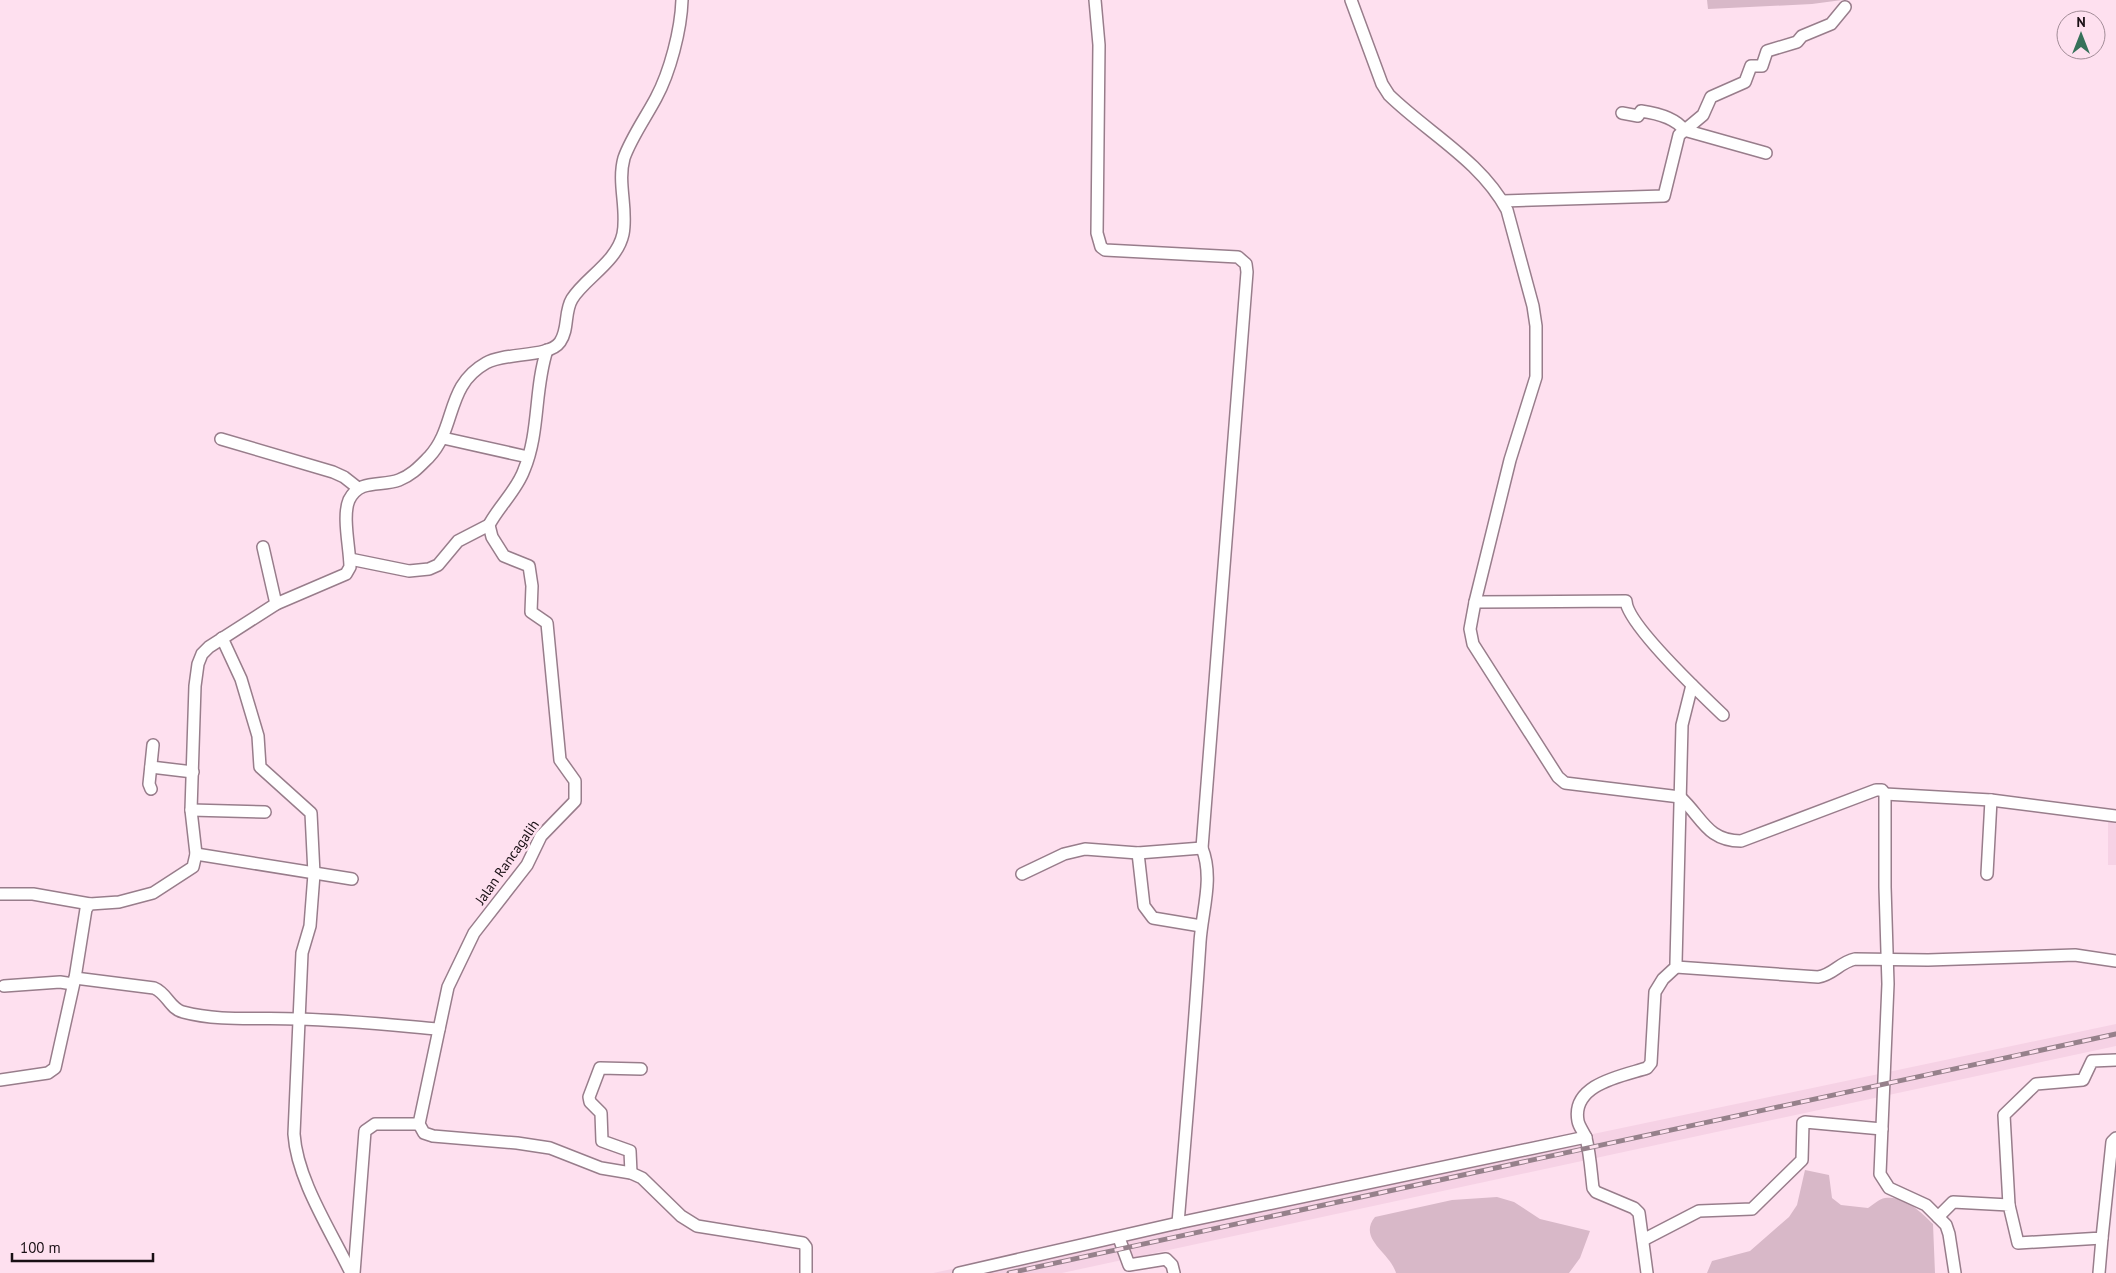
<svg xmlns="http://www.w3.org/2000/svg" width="2116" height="1273" viewBox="0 0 2116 1273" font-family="'PT Sans',sans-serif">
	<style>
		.built { fill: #f6d2e5 }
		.green { fill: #d8b8c8 }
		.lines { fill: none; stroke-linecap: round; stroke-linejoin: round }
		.minor-casing { stroke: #987d8b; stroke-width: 14 }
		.minor { stroke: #fff; stroke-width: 11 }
		.rail-casing { stroke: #96818b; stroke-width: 5 }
		.rail { stroke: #fee0ef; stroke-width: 3; stroke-dasharray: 9; stroke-linecap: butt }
		.labels { text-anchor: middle; stroke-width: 5; stroke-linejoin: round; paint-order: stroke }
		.street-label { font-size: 14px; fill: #190f14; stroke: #fee0ef }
	</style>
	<rect width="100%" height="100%" fill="#fee0ef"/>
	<g class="built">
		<path d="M2108 820 2116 821V865H2108Z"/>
		<path d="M2116 1024V1046L1062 1273H933Z"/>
	</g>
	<g class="green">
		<path d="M1707 0H1842L1812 4 1708 9Z"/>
		<path d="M1805 1170 1829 1175 1832 1198 1841 1205 1868 1208C1873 1205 1879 1199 1885 1198 1904 1195 1921 1212 1933 1224L1935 1273H1707L1712 1261 1750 1251 1789 1217 1797 1205Z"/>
		<path d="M1497 1197 1514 1202 1540 1219 1590 1231 1580 1258 1569 1273H1396C1391 1253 1357 1239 1375 1217L1452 1200Z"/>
	</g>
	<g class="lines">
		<g class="minor-casing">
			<g id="minor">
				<path d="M1095 0 1099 45 1097 233 1101 247 1105 250 1238 257 1246 264 1247 272 1202 848C1214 878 1202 911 1200 942 1194 1036 1186 1129 1178 1223"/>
				<path d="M1351 0 1382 84 1389 95C1428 133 1481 161 1507 210L1533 306 1536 326V377L1510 460 1475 602 1470 629 1473 644 1558 777 1565 783 1680 797C1702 817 1707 841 1741 841L1876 790H1882L1885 794V887L1888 984 1880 1174 1889 1188 1926 1205 1946 1225 1949 1234 1955 1273"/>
				<path d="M1622 113 1638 116 1641 111C1655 113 1675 117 1684 130L1766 153"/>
				<path d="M1503 201 1664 196 1679 135 1703 115 1711 97 1745 82 1751 66H1762L1767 51 1797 42 1802 36 1831 24 1845 7"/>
				<path d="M547 350C534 389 540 432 524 470 517 490 499 506 489 525L492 537 504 556 529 566 532 586 531 612 547 623 560 760 575 781V801L541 836 527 865 474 933 448 987 419 1124 424 1133 433 1136 517 1143 550 1148 601 1168 631 1173 642 1178 681 1216 697 1226 803 1243 806 1247V1273"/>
				<path d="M443 438 528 457"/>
				<path d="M221 439 333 472 344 477 358 488"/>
				<path d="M263 547 276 604"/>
				<path d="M350 559 409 571 429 569 438 565 458 541 489 525"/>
				<path d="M1475 602 1626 601C1627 624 1703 696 1723 715"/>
				<path d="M222 638 241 679 258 736 260 767 311 813 314 874 310 926 302 953 294 1134C297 1180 331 1231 351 1273"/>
				<path d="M151 767 193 772"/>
				<path d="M151 789 149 784 153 745"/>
				<path d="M1885 794 1991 800 2116 816"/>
				<path d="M191 810 265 812"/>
				<path d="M1138 853 1144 906 1153 918 1201 926"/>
				<path d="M196 854 352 879"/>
				<path d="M1022 874 1064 854 1085 849 1138 853 1202 848"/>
				<path d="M1987 874 1991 800"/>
				<path d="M0 894H33L90 904"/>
				<path d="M1676 967 1818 977C1833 975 1840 962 1855 959L1928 960 2075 955 2116 961"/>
				<path d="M75 978 154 988C167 993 170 1009 183 1012 220 1022 260 1017 297 1019 344 1020 392 1025 439 1029"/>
				<path d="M4 986 60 982 73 984"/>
				<path d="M0 1080 48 1073 55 1068 75 978 86 909 90 904 119 902 153 893 193 867 196 854 191 810 195 686 198 664 202 654 209 647 276 604 346 574 350 567C350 549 342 516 349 500 360 478 381 487 399 480 412 475 419 467 429 457 457 427 445 386 486 363 505 352 549 358 560 342 569 329 564 312 572 299 585 278 617 262 623 234 628 209 617 183 624 158 631 138 646 117 656 98 670 72 681 30 682 0"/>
				<path d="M631 1173 630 1151 602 1141 601 1113 590 1102 589 1097 600 1068 641 1069"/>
				<path d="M2009 1205 2004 1115 2036 1084 2083 1080 2092 1061 2116 1060"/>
				<path d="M1938 1217 1953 1202 2009 1205 2018 1243 2102 1238 2112 1142 2116 1138"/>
				<path d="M1119 1238 1129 1265 1166 1259 1172 1265 1174 1273"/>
				<path d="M1643 1240 1699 1211 1752 1209 1802 1160 1803 1123 1805 1122 1882 1129"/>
				<path d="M354 1273 365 1131 375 1124H419"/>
				<path d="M959 1273 1178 1223 1586 1137"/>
				<path d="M1647 1273 1639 1213 1634 1208 1596 1192 1593 1188C1591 1171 1590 1154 1586 1138 1584 1132 1579 1127 1578 1121 1571 1084 1622 1076 1647 1068L1651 1063 1655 992 1663 979 1676 967V963L1682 725 1692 685"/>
				<path d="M2099 1273 2102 1238"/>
			</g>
		</g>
		<use href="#minor" class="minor"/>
		<g class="rail-casing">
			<path id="rail" d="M1009 1273 2116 1034"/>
		</g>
		<use href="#rail" class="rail"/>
	</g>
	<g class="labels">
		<g class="street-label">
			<text transform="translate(507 862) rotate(-55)" y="5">Jalan Rancagalih</text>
		</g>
	</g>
	<g transform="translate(2081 35)"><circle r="24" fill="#fee0ef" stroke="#a28c97"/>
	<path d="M0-4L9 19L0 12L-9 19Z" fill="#37715a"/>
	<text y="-8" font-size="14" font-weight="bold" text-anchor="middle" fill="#190f14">N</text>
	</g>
	<path d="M12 1253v8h141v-8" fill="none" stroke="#190f14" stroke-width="2.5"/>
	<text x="20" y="1253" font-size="15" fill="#190f14" stroke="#fee0ef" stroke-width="4" paint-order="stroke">100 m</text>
</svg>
